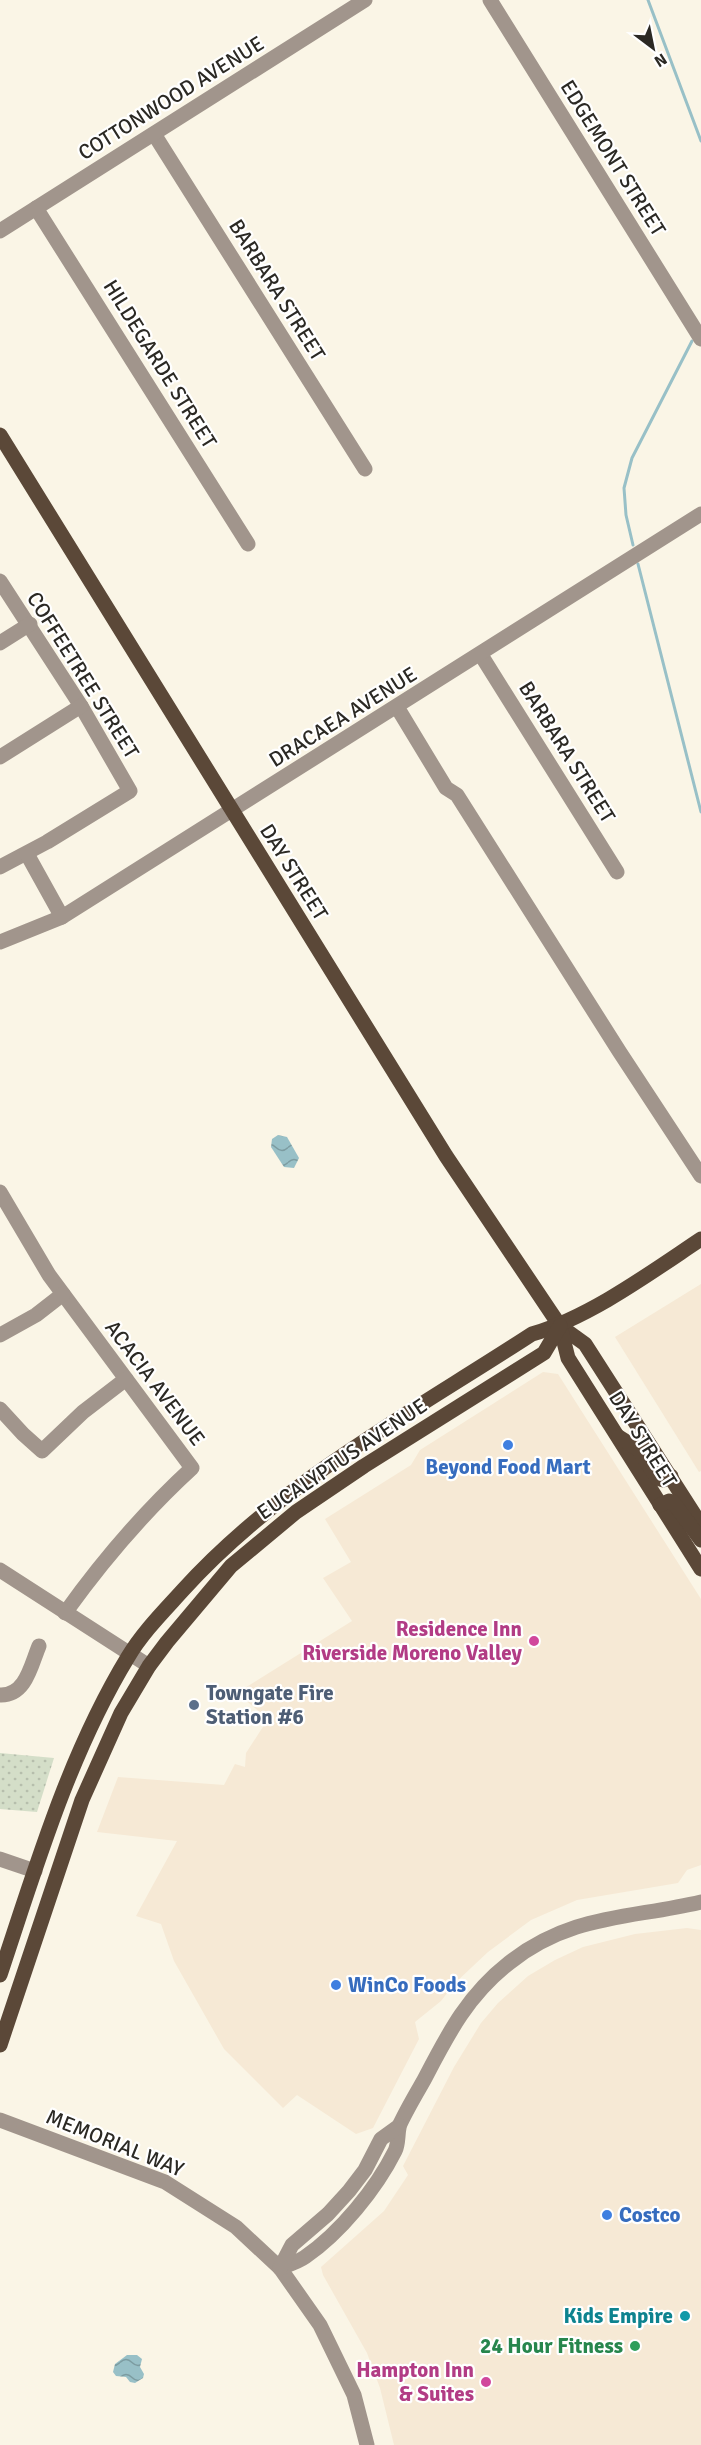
<svg xmlns="http://www.w3.org/2000/svg" width="701" height="2445" viewBox="0 0 701 2445" font-family="Signika,sans-serif">
	<style>
		.commercial { fill: #f6e9d5 }
		.park { fill: url(#park-dots) }
		.water { fill: url(#water-waves) }
		.lines { fill: none; stroke-linecap: round; stroke-linejoin: round }
		.stream { stroke: #98c0c7; stroke-width: 3 }
		.minor { stroke: #a1958c; stroke-width: 15 }
		.major { stroke: #5b4838; stroke-width: 15 }
		.shop-dot { fill: #3f7fe0; stroke: #fff; stroke-width: 2 }
		.hotel-dot { fill: #d1479c; stroke: #fff; stroke-width: 2 }
		.service-dot { fill: #5c6f8a; stroke: #fff; stroke-width: 2 }
		.culture-dot { fill: #0f9aa8; stroke: #fff; stroke-width: 2 }
		.leisure-dot { fill: #2e9e5b; stroke: #fff; stroke-width: 2 }
		.labels { text-anchor: middle; stroke-width: 4.5; stroke-linejoin: round; paint-order: stroke }
		.street-label { font-size: 21px; fill: #2b2924; stroke: #fff }
		.shop-label { font-size: 21px; font-weight: bold; fill: #366cbe; stroke: #fff; text-anchor: start }
		.hotel-label { font-size: 21px; font-weight: bold; fill: #b23c85; stroke: #fff; text-anchor: end }
		.service-label { font-size: 21px; font-weight: bold; fill: #4e5e75; stroke: #fff; text-anchor: start }
		.culture-label { font-size: 21px; font-weight: bold; fill: #0d838f; stroke: #fff; text-anchor: end }
		.leisure-label { font-size: 21px; font-weight: bold; fill: #27864d; stroke: #fff; text-anchor: end }
	</style>
	<defs>
		<pattern id="park-dots" width="8" height="8" patternUnits="userSpaceOnUse" patternTransform="scale(1.5)"><rect width="8" height="8" fill="#d4dec8"/><path d="M2 2h.1M6 6h.1" fill="none" stroke="#b6beac" stroke-width="1.8" stroke-linecap="round"/></pattern>
		<pattern id="water-waves" width="16" height="10" patternUnits="userSpaceOnUse" patternTransform="scale(1.5)"><rect width="16" height="10" fill="#98c0c7"/><path d="M0 5q4-4 8 0t8 0" fill="none" stroke="#7c9ca1"/></pattern>
	</defs>
	<rect width="100%" height="100%" fill="#faf5e6"/>
	<g class="commercial">
		<path d="M701 1284V1471L699 1472 615 1337Z"/>
		<path d="M543 1372 558 1374 701 1599V1865L687 1870 678 1883 577 1900 531 1920 488 1952 455 1983 441 2001 415 2022 419 2039 373 2128 356 2134 297 2095 283 2108 224 2049 174 1961 161 1924 136 1916 177 1841 97 1832 118 1777 224 1785 235 1764 245 1767 246 1753 268 1719 237 1693 352 1621 323 1578 351 1562 325 1519 411 1465 420 1450Z"/>
		<path d="M687 1928 701 1930V2445H394L380 2388 367 2353 323 2275 321 2267 384 2211 408 2175 403 2166 454 2067 481 2023 498 2003 528 1976 555 1960 583 1947 635 1934Z"/>
	</g>
	<path class="park" d="M0 1753 54 1758 37 1812 0 1809Z"/>
	<g class="water">
		<path d="M278 1135 287 1137 299 1158 294 1168 284 1167 271 1147 272 1139Z"/>
		<path d="M127 2355H137L142 2359 140 2367 144 2374 143 2378 135 2383 130 2382 126 2377 116 2376 113 2372 115 2364Z"/>
	</g>
	<g class="lines">
		<g class="stream">
			<path d="M648 0 701 141"/>
			<path d="M633 545 626 515 624 488 632 458 692 341"/>
			<path d="M638 564 701 812"/>
		</g>
		<g class="minor">
			<path d="M490 0 701 339"/>
			<path d="M154 134 365 469"/>
			<path d="M36 208 248 544"/>
			<path d="M0 231 365 0"/>
			<path d="M0 581 81 706 130 791 47 842 0 867"/>
			<path d="M0 643 30 624"/>
			<path d="M481 655 617 872"/>
			<path d="M397 707 446 788 457 795 619 1051 701 1176"/>
			<path d="M0 757 81 706"/>
			<path d="M27 854 62 917"/>
			<path d="M0 942 62 917 701 514"/>
			<path d="M0 1192 49 1275 192 1468C144 1512 103 1560 65 1613"/>
			<path d="M0 1335 36 1315 63 1294"/>
			<path d="M0 1409 23 1434 42 1451 83 1412 126 1379"/>
			<path d="M0 1570 149 1666"/>
			<path d="M0 1695C26 1696 31 1665 39 1646"/>
			<path d="M0 1859 35 1871"/>
			<path d="M0 2120 165 2182 236 2227 280 2268 320 2325 354 2395 367 2445"/>
			<path d="M280 2268C288 2265 298 2262 305 2257 340 2233 376 2189 395 2151 399 2143 397 2133 400 2124 407 2109 416 2094 424 2080 448 2034 467 1996 509 1963 571 1914 629 1919 701 1902"/>
			<path d="M280 2268 292 2245 328 2214 349 2191 365 2170 381 2139 399 2126"/>
		</g>
		<g class="major">
			<path d="M0 435 446 1156 560 1326 585 1344 701 1525"/>
			<path d="M560 1326 568 1358 701 1569"/>
			<path d="M619 1437 638 1449 657 1478 663 1480 671 1476"/>
			<path d="M660 1505 669 1501 673 1502 701 1540"/>
			<path d="M0 1975C36 1867 69 1754 128 1657 142 1633 164 1611 183 1590 281 1482 411 1413 532 1334 590 1317 650 1273 701 1239"/>
			<path d="M0 2045 82 1800 121 1713 149 1666 167 1642 231 1566 296 1512 364 1466 544 1353 560 1326"/>
		</g>
	</g>
	<g class="shop-dot">
		<circle cx="508" cy="1445" r="6"/>
		<circle cx="336" cy="1985" r="6"/>
		<circle cx="607" cy="2215" r="6"/>
	</g>
	<g class="hotel-dot">
		<circle cx="534" cy="1641" r="6"/>
		<circle cx="486" cy="2382" r="6"/>
	</g>
	<circle class="service-dot" cx="194" cy="1705" r="6"/>
	<circle class="culture-dot" cx="685" cy="2316" r="6"/>
	<circle class="leisure-dot" cx="635" cy="2346" r="6"/>
	<g class="labels">
		<g class="street-label">
			<text transform="translate(171 98) rotate(-32)" y="7">COTTONWOOD AVENUE</text>
			<text transform="translate(613 158) rotate(58)" y="7">EDGEMONT STREET</text>
			<text transform="translate(277 290) rotate(58)" y="7">BARBARA STREET</text>
			<text transform="translate(160 364) rotate(58)" y="7">HILDEGARDE STREET</text>
			<text transform="translate(83 675) rotate(58)" y="7">COFFEETREE STREET</text>
			<text transform="translate(343 717) rotate(-32)" y="7">DRACAEA AVENUE</text>
			<text transform="translate(567 752) rotate(58)" y="7">BARBARA STREET</text>
			<text transform="translate(294 872) rotate(58)" y="7">DAY STREET</text>
			<text transform="translate(155 1383) rotate(53)" y="7">ACACIA AVENUE</text>
			<text transform="translate(643 1439) rotate(58)" y="7">DAY STREET</text>
			<text transform="translate(342 1459) rotate(-34)" y="7">EUCALYPTUS AVENUE</text>
			<text transform="translate(115 2143) rotate(22)" y="7">MEMORIAL WAY</text>
		</g>
		<g class="shop-label">
			<text x="508" y="1474" text-anchor="middle">Beyond Food Mart</text>
			<text x="348" y="1992">WinCo Foods</text>
			<text x="619" y="2222">Costco</text>
		</g>
		<g class="hotel-label">
			<text x="522" y="1636">Residence Inn<tspan x="522" dy="24">Riverside Moreno Valley</tspan></text>
			<text x="474" y="2377">Hampton Inn<tspan x="474" dy="24">&amp; Suites</tspan></text>
		</g>
		<g class="service-label">
			<text x="206" y="1700">Towngate Fire<tspan x="206" dy="24">Station #6</tspan></text>
		</g>
		<g class="culture-label">
			<text x="673" y="2323">Kids Empire</text>
		</g>
		<g class="leisure-label">
			<text x="623" y="2353">24 Hour Fitness</text>
		</g>
	</g>
	<g transform="translate(653 48) rotate(148)" stroke="#ffffff" stroke-width="4.5" paint-order="stroke">
	<path d="M0-4.5L10 22L0 15L-10 22Z" fill="#2b2924"/>
	<text y="-9" font-size="16" font-weight="bold" text-anchor="middle" fill="#2b2924">N</text>
	</g>
</svg>
